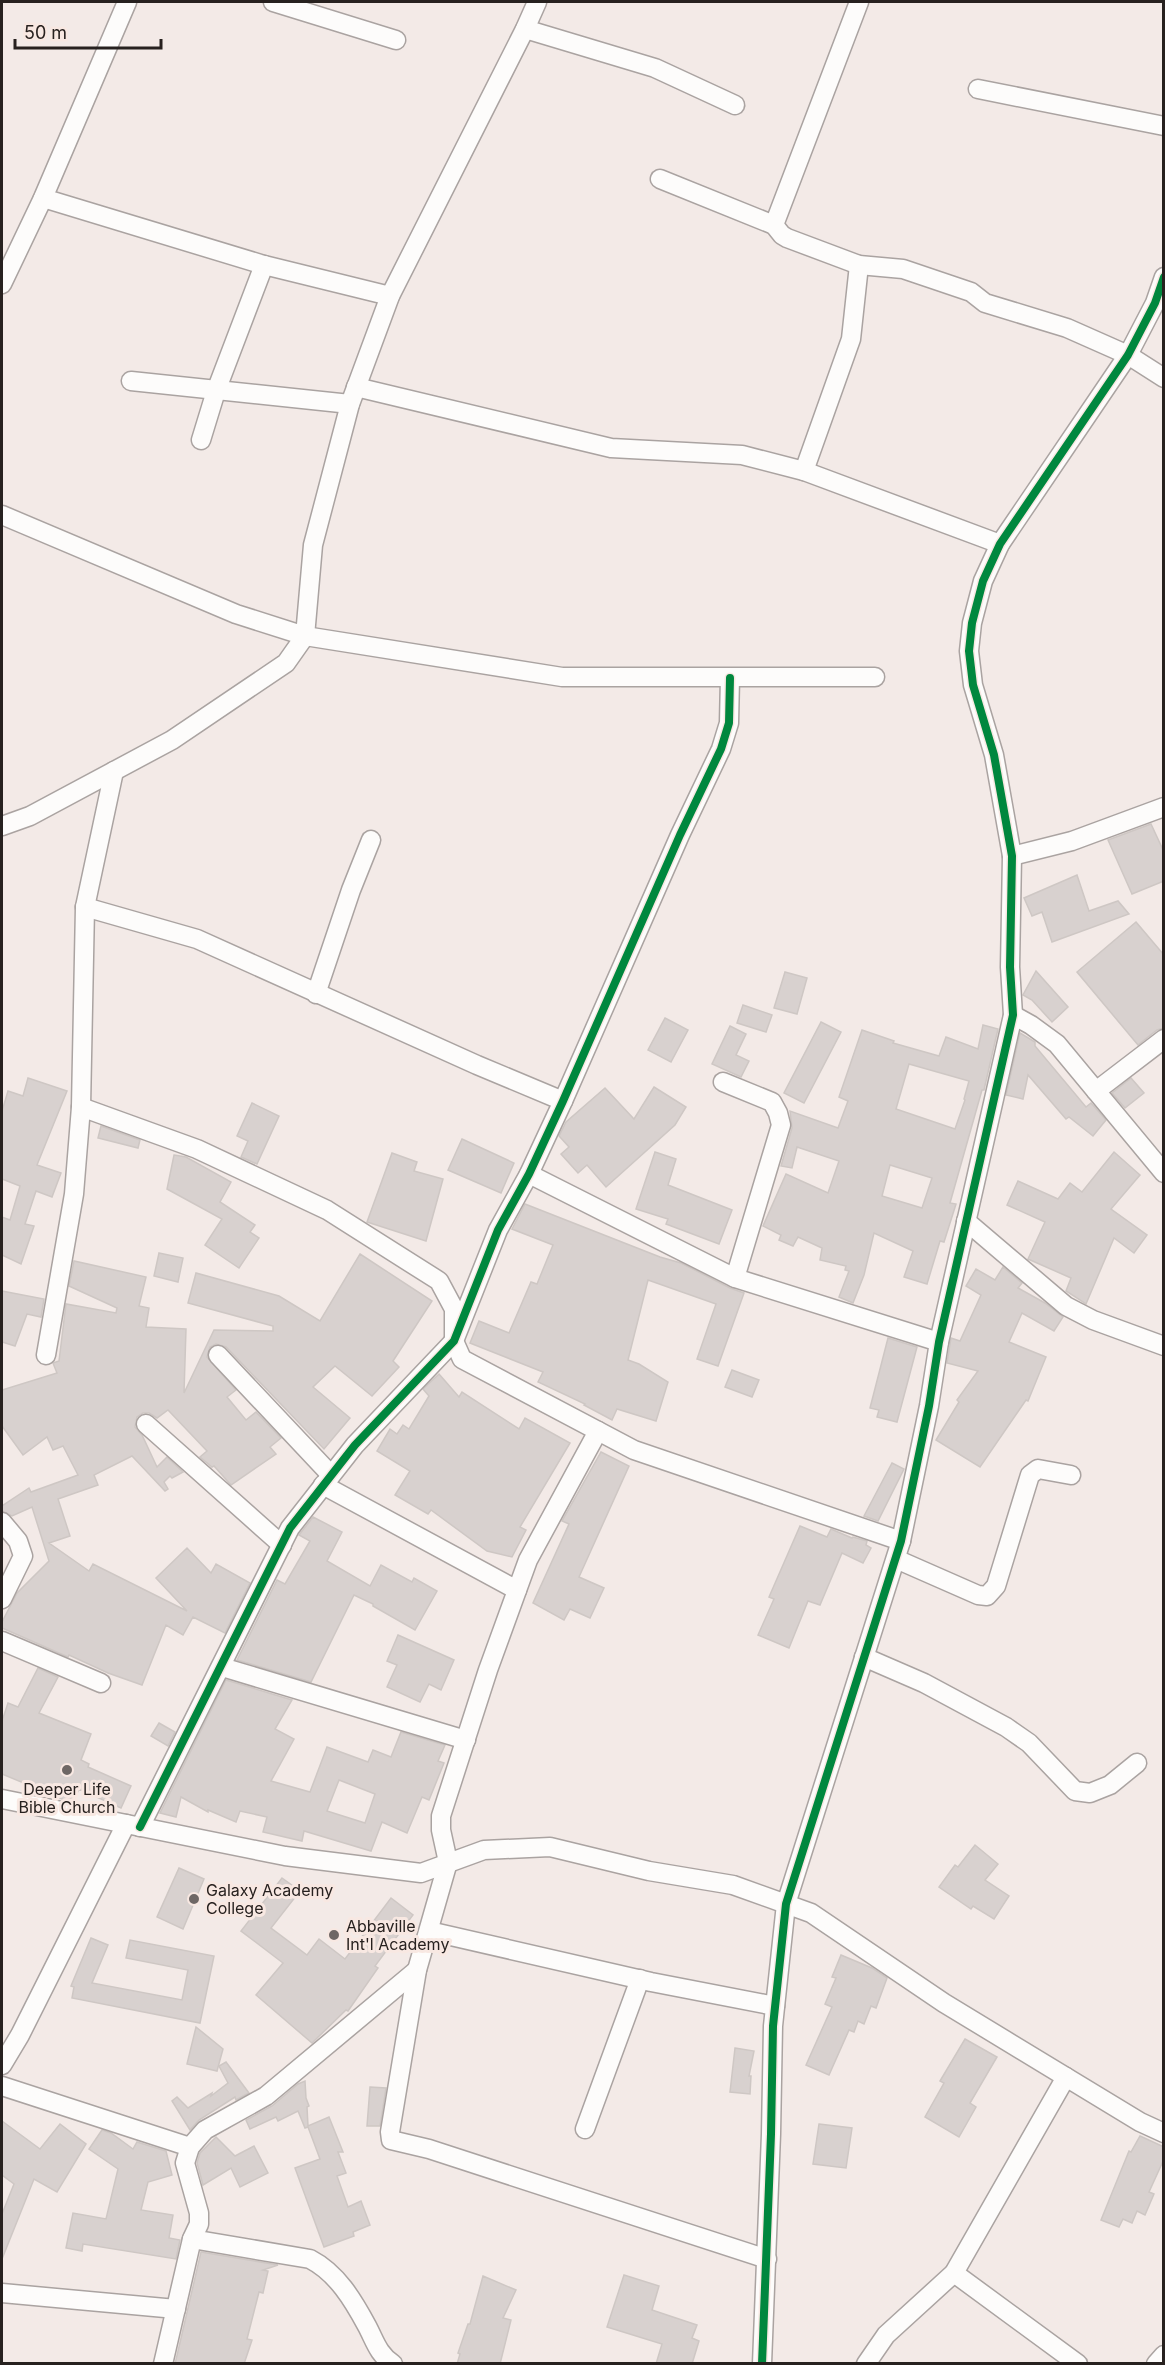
<svg xmlns="http://www.w3.org/2000/svg" width="1165" height="2365" viewBox="0 0 1165 2365" font-family="Inter,sans-serif">
	<style>
		.building { fill: #d8d1cf; stroke: #cec7c4; stroke-width: 1.5; fill-rule: evenodd }
		.lines { fill: none; stroke-linecap: round; stroke-linejoin: round }
		.minor-casing { stroke: #aaa3a1; stroke-width: 21 }
		.minor { stroke: #fdfcfb; stroke-width: 18 }
		.cycleway-casing { stroke: #f8e8e2; stroke-width: 11 }
		.cycleway { stroke: #00873e; stroke-width: 8 }
		.poi-dot { fill: #6e6765; stroke: #f8e8e2; stroke-width: 2 }
		.labels { text-anchor: middle; stroke-width: 6; stroke-linejoin: round; paint-order: stroke }
		.poi-label { font-size: 16px; fill: #27211f; stroke: #f8e8e2; text-anchor: start }
	</style>
	<rect width="100%" height="100%" fill="#f3eae7"/>
	<g class="building">
		<path d="M1151 824 1164 852V881L1132 894 1108 840Z"/>
		<path d="M1077 875 1089 911 1118 901 1129 914 1052 942 1042 912 1032 916 1024 898Z"/>
		<path d="M1136 922 1164 955V1028L1157 1030 1138 1045 1077 972Z"/>
		<path d="M1036 971 1068 1007 1052 1022 1032 1000 1023 995Z"/>
		<path d="M785 972 807 978 797 1014 774 1008Z"/>
		<path d="M743 1005 772 1015 766 1032 737 1023Z"/>
		<path d="M665 1018 688 1030 671 1062 648 1050Z"/>
		<path d="M821 1022 841 1032 804 1103 784 1093Z"/>
		<path d="M983 1025 998 1029 984 1090H982L950 1203 956 1204 944 1242 940 1241 927 1284 904 1277 913 1251 874 1233 864 1275 853 1303 839 1297 849 1271 845 1270 846 1266 820 1260 822 1248 798 1237 793 1246 779 1240 781 1235 763 1226 786 1174 828 1193 839 1161 797 1147 792 1168 781 1166 792 1128 790 1111 838 1128 848 1101 839 1097 862 1030 894 1041 893 1043 939 1056 946 1037 978 1049ZM909 1064 969 1081 964 1099 965 1100 955 1129 896 1109ZM890 1165 932 1178 922 1208 882 1196Z"/>
		<path d="M730 1026 746 1034 736 1055 749 1061 741 1077 712 1064Z"/>
		<path d="M1020 1033 1035 1042V1046L1086 1107 1091 1103 1106 1120 1093 1136 1069 1117 1066 1119 1028 1075 1023 1099 1006 1095Z"/>
		<path d="M28 1078 67 1091 37 1165 61 1173 52 1197 36 1191 25 1224 34 1226 21 1264 2 1255V1217L10 1220 20 1186 2 1179V1111L8 1091 23 1096Z"/>
		<path d="M1131 1078 1144 1093 1125 1108 1112 1093Z"/>
		<path d="M654 1087 686 1107 675 1125 606 1187 587 1165 578 1173 561 1154 569 1147 559 1136 566 1122 605 1088 634 1119Z"/>
		<path d="M252 1103 279 1116 257 1164 241 1157 248 1141 237 1136Z"/>
		<path d="M101 1126 140 1140 138 1148 98 1138Z"/>
		<path d="M462 1139 514 1163 501 1193 448 1170Z"/>
		<path d="M655 1152 676 1159 668 1185 732 1210 719 1244 666 1224 668 1219 636 1209Z"/>
		<path d="M1114 1152 1140 1175 1111 1209 1147 1235 1134 1253 1114 1238 1086 1304 1066 1291 1071 1278 1028 1259 1045 1222 1007 1205 1018 1181 1058 1199 1070 1183 1082 1192Z"/>
		<path d="M392 1153 417 1162 414 1171 443 1179 426 1241 367 1222Z"/>
		<path d="M174 1155 186 1157 231 1182 220 1202 255 1225 250 1232 259 1238 239 1268 205 1245 222 1219 167 1189Z"/>
		<path d="M525 1204 660 1257 681 1263 730 1288 744 1293 718 1366 697 1359 716 1304 648 1280 628 1360 639 1364 668 1382 656 1421 617 1409 612 1420 584 1405 585 1404 538 1382 543 1372 470 1343 479 1321 509 1333 531 1282 537 1284 553 1245 512 1229Z"/>
		<path d="M159 1253 183 1258 178 1282 154 1276Z"/>
		<path d="M360 1254 432 1301 393 1361 399 1367 372 1396 335 1366 313 1387 350 1418 324 1449 226 1347 216 1344 210 1347 207 1357 236 1390 227 1397 246 1420 256 1412 281 1438 270 1447 276 1454 231 1485 214 1466 212 1467 200 1457 207 1451 168 1410 157 1418 149 1413H143L137 1417 135 1427 142 1435 157 1467 167 1457 183 1472 172 1478 170 1476 164 1482 168 1489 165 1491 132 1456 94 1475 98 1485 58 1499 70 1536 49 1543 89 1571 93 1564 187 1611 156 1578 187 1548 211 1573 216 1564 250 1583 225 1633 193 1617 183 1635 166 1625 142 1685 108 1673 69 1655 68 1657 2 1628V1622L17 1593 49 1561 32 1507 12 1516 2 1511V1506L29 1488 31 1492 78 1475 63 1446 53 1450 47 1437 23 1455 2 1426V1390L57 1373 53 1363 59 1361 66 1304 116 1313 117 1308 69 1286 74 1261 146 1277 139 1306 149 1308 146 1327 186 1329 184 1393 214 1330 273 1331V1326L188 1303 196 1273 279 1296 320 1321Z"/>
		<path d="M1003 1267 1022 1283 1018 1288 1045 1303 1063 1317 1054 1331 1022 1313 1009 1342 1046 1357 1028 1401 1026 1400 980 1467 936 1440 959 1402 957 1400 978 1371 947 1363 951 1338 960 1341 981 1295 966 1286 976 1269 995 1280Z"/>
		<path d="M2 1291 44 1299 41 1317 27 1314 15 1346 2 1342Z"/>
		<path d="M888 1338 917 1347 897 1422 877 1417 879 1410 870 1408Z"/>
		<path d="M732 1370 759 1380 752 1397 725 1387Z"/>
		<path d="M439 1374 459 1397 462 1392 519 1429 525 1418 570 1443 520 1527 526 1530 512 1557 487 1551 431 1510 428 1514 395 1495 410 1471 377 1451 390 1429 397 1434 403 1425 409 1429 429 1396 423 1389Z"/>
		<path d="M601 1452 629 1466 579 1577 604 1588 590 1618 570 1609 564 1620 533 1603 569 1524 562 1521Z"/>
		<path d="M892 1463 904 1469 878 1521 864 1516Z"/>
		<path d="M313 1517 342 1532 327 1561 370 1586 381 1565 412 1582 414 1578 437 1591 415 1630 373 1606V1604L354 1595 311 1682 237 1660 277 1580 285 1584 310 1541 299 1535Z"/>
		<path d="M800 1526 827 1537 831 1529 852 1538 853 1537 867 1541 866 1545 871 1548 863 1563 842 1553 820 1605 808 1601 789 1648 758 1635 774 1599 769 1597Z"/>
		<path d="M398 1635 454 1660 441 1690 429 1684 420 1702 387 1687 397 1665 387 1661Z"/>
		<path d="M38 1668 58 1677 39 1713 91 1734 81 1760 89 1764 88 1767 131 1786 121 1808 79 1789 73 1802 67 1801 2 1774V1721L8 1703 18 1707Z"/>
		<path d="M226 1680 292 1700 275 1729 294 1739 271 1781 310 1792 327 1747 368 1762 373 1750 391 1757 401 1732 445 1745 438 1761 444 1763 429 1800 422 1797 407 1833 382 1822 371 1851 304 1831 302 1841 263 1832 267 1817 240 1811 236 1822 208 1810V1812L181 1797 176 1817 160 1813ZM339 1780 375 1794 365 1823 327 1811Z"/>
		<path d="M159 1723 175 1732 168 1746 151 1736Z"/>
		<path d="M975 1845 998 1864 985 1880 1009 1896 994 1919 973 1906 971 1909 939 1887 955 1865 958 1867Z"/>
		<path d="M179 1868 204 1879 183 1929 157 1917Z"/>
		<path d="M282 1878 300 1891 271 1928 307 1955 319 1939 345 1959 391 1898 413 1915 375 1966 378 1968 348 2011 346 2010 312 2043 256 1995 283 1963 241 1931Z"/>
		<path d="M91 1938 108 1945 92 1983 182 2000 188 1970 126 1958 130 1940 214 1956 200 2023 72 1998 74 1987 71 1986Z"/>
		<path d="M841 1955 872 1968 887 1978 876 2008 871 2006 864 2024 858 2021 854 2032 849 2030 829 2075 806 2065 832 2007 825 2004 836 1978 832 1977Z"/>
		<path d="M196 2027 223 2049 217 2071 187 2064Z"/>
		<path d="M965 2039 997 2057 970 2103 976 2107 959 2137 925 2117 944 2083 940 2081Z"/>
		<path d="M735 2048 754 2051 749 2076H751L750 2094 730 2092Z"/>
		<path d="M226 2062 249 2093 236 2100 235 2097 199 2120 190 2130 172 2101 177 2097 188 2108 212 2093 211 2096 228 2083 219 2066Z"/>
		<path d="M305 2081 306 2098 309 2106 307 2107 308 2126 329 2117 343 2152H338L346 2173 337 2176 348 2207 361 2201 370 2225 353 2232 354 2236 324 2247 295 2168 320 2159 308 2127 305 2128 298 2111 278 2121 276 2117 250 2129 246 2120 272 2106 298 2084Z"/>
		<path d="M370 2087 386 2088 380 2126H367Z"/>
		<path d="M2 2121 40 2149 60 2124 86 2144 57 2192 34 2179 2 2259V2214L14 2184 2 2175Z"/>
		<path d="M819 2124 852 2128 846 2168 813 2164Z"/>
		<path d="M102 2130 111 2133 133 2149 137 2142 166 2151 172 2175 148 2182 141 2210 173 2215 169 2238 180 2240 176 2259 83 2244 82 2251 66 2248 73 2213 106 2219 118 2169 89 2149Z"/>
		<path d="M1140 2136 1164 2147V2159L1149 2192 1154 2194 1145 2215 1137 2211 1132 2223 1123 2219 1119 2227 1101 2220 1129 2151 1131 2152Z"/>
		<path d="M216 2137 235 2156 254 2146 268 2173 240 2187 231 2168 203 2185 197 2163 200 2153Z"/>
		<path d="M201 2252 278 2265 263 2270 268 2271 263 2293 259 2292 247 2339 252 2340 244 2364H175Z"/>
		<path d="M624 2275 659 2286 652 2310 697 2325 692 2338 699 2341 692 2364H656L662 2344 607 2327Z"/>
		<path d="M483 2276 516 2290 503 2318 511 2320 500 2364H457L460 2354 458 2353 468 2324H470Z"/>
	</g>
	<g class="lines">
		<g class="minor-casing">
			<g id="minor">
				<path d="M273 2 396 40"/>
				<path d="M525 29 655 68 735 105"/>
				<path d="M978 89 1164 126"/>
				<path d="M660 179 774 225 782 235 787 238 859 265 903 269 971 292 985 303 1067 328 1128 355 1164 378"/>
				<path d="M43 198 264 265 390 296"/>
				<path d="M774 225 859 2"/>
				<path d="M2 284 43 198 127 2"/>
				<path d="M131 381 350 404"/>
				<path d="M356 387 611 448 742 455 804 471 1000 544"/>
				<path d="M201 440 216 391 264 265"/>
				<path d="M804 471 851 339 859 265"/>
				<path d="M2 515 236 614 305 636 562 677H875"/>
				<path d="M2 826 30 816 172 740 286 663 305 636 313 545 350 404 390 296 525 29 537 2"/>
				<path d="M1012 856 1072 841 1164 807"/>
				<path d="M85 907 197 939 477 1065 563 1101"/>
				<path d="M316 994 351 890 371 840"/>
				<path d="M1013 1015 1031 1025 1057 1044 1164 1173"/>
				<path d="M723 1082 772 1102 778 1113 781 1125 735 1278"/>
				<path d="M1096 1091 1164 1039"/>
				<path d="M81 1107 197 1149 327 1210 439 1281 454 1309V1341L462 1359 634 1450 901 1541"/>
				<path d="M529 1174 735 1278 939 1342"/>
				<path d="M966 1221 1066 1306 1093 1320 1164 1346"/>
				<path d="M46 1355 74 1194 81 1107 85 907 114 771"/>
				<path d="M218 1355 331 1475"/>
				<path d="M146 1424 282 1545"/>
				<path d="M598 1431 528 1560 488 1670 441 1816V1830L448 1862 417 1970 390 2132 391 2140 429 2149 767 2259"/>
				<path d="M323 1485 517 1590"/>
				<path d="M2 1522 18 1541 23 1556 2 1599"/>
				<path d="M896 1559 978 1595 987 1596 996 1586 1030 1475 1038 1469 1071 1475"/>
				<path d="M2 1641 101 1683"/>
				<path d="M864 1657 924 1683 1006 1727 1029 1743 1075 1791 1090 1793 1110 1785 1137 1763"/>
				<path d="M222 1667 466 1740"/>
				<path d="M2 1799 285 1856 421 1873 484 1850 550 1847 649 1871 733 1885 811 1913 944 2003 1140 2122 1164 2133"/>
				<path d="M140 1827 290 1528 355 1445 454 1341 498 1230 529 1174 563 1101 680 835 721 749 729 723 730 678"/>
				<path d="M429 1931 651 1982 775 2006"/>
				<path d="M2 2065 20 2035 126 1824"/>
				<path d="M2 2086 190 2147"/>
				<path d="M585 2129 640 1979"/>
				<path d="M192 2239 310 2259C337 2273 353 2300 367 2326 375 2341 378 2354 393 2364"/>
				<path d="M954 2273 1078 2364"/>
				<path d="M2 2293 176 2309"/>
				<path d="M163 2364 192 2239 199 2224V2213L185 2163 190 2147 205 2130 266 2096 417 1970"/>
				<path d="M762 2364 771 2134 773 2026 786 1904 901 1541 929 1406 939 1342 1013 1015 1010 967 1012 856 994 755 973 685 969 651 972 623 983 581 1000 544 1128 355 1155 303 1164 277"/>
				<path d="M866 2364 886 2335 954 2273 1066 2077"/>
				<path d="M1156 2364 1164 2355"/>
			</g>
		</g>
		<use href="#minor" class="minor"/>
		<g class="cycleway-casing">
			<g id="cycleway">
				<path d="M140 1827 290 1528 355 1445 454 1341 498 1230 529 1174 563 1101 680 835 721 749 729 723 730 678"/>
				<path d="M762 2364 771 2134 773 2026 786 1904 901 1541 929 1406 939 1342 1013 1015 1010 967 1012 856 994 755 973 685 969 651 972 623 983 581 1000 544 1128 355 1155 303 1164 277"/>
			</g>
		</g>
		<use href="#cycleway" class="cycleway"/>
	</g>
	<g class="poi-dot">
		<circle cx="67" cy="1770" r="6"/>
		<circle cx="194" cy="1899" r="6"/>
		<circle cx="334" cy="1935" r="6"/>
	</g>
	<g class="labels">
		<g class="poi-label">
			<text x="67" y="1795" text-anchor="middle">Deeper Life<tspan x="67" dy="18">Bible Church</tspan></text>
			<text x="206" y="1896">Galaxy Academy<tspan x="206" dy="18">College</tspan></text>
			<text x="346" y="1932">Abbaville<tspan x="346" dy="18">Int'l Academy</tspan></text>
		</g>
	</g>
	<rect width="1165" height="2365" fill="none" stroke="#27211f" stroke-width="6"/>
	<path d="M15 39v9h146v-9" fill="none" stroke="#27211f" stroke-width="3"/>
	<text x="24" y="39" font-size="18" fill="#27211f" stroke="#f8e8e2" stroke-width="4.5" paint-order="stroke">50 m</text>
</svg>
